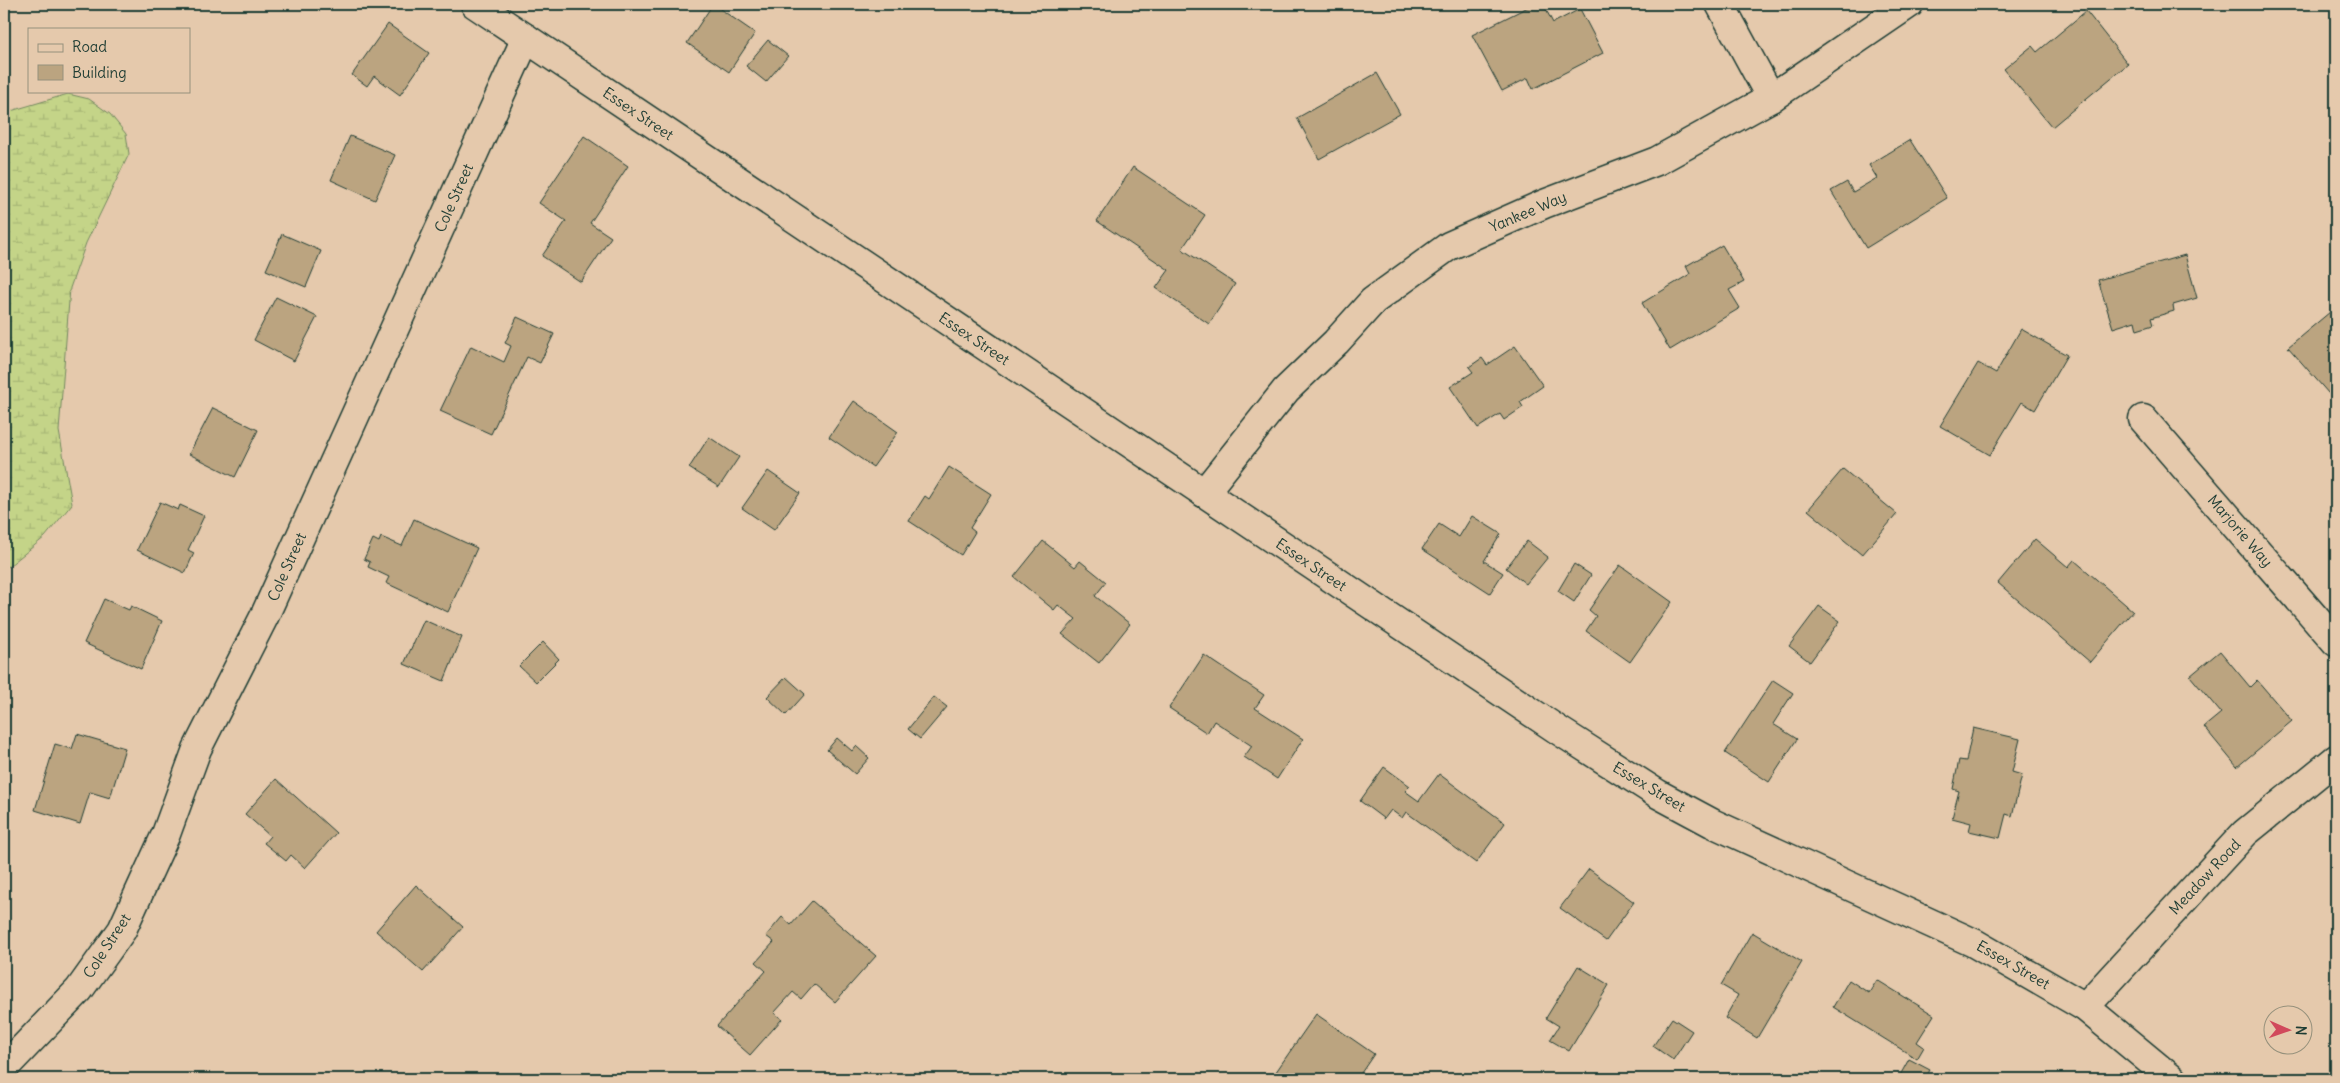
<svg xmlns="http://www.w3.org/2000/svg" width="2340" height="1083" viewBox="0 0 2340 1083" font-family="Delius,sans-serif">
	<style>
		.wetland { fill: url(#wetland-marsh); stroke: #72885e }
		.building { fill: #bba480; stroke: #1f3d34 }
		.lines { fill: none; stroke-linecap: round; stroke-linejoin: round }
		.street-casing { stroke: #1f3d34; stroke-width: 31 }
		.secondary-casing { stroke: #1f3d34; stroke-width: 31 }
		.street { stroke: #e5c9ac; stroke-width: 28 }
		.secondary { stroke: #e5c9ac; stroke-width: 28 }
		.labels { text-anchor: middle; stroke-width: 4; stroke-linejoin: round; paint-order: stroke }
		.street-label { font-size: 15px; fill: #1f3d34; stroke: #e5c9ac }
	</style>
	<defs>
		<pattern id="wetland-marsh" width="20" height="14" patternUnits="userSpaceOnUse" patternTransform="scale(1.25)"><rect width="20" height="14" fill="#c4d488"/><path d="M1 5h8M5 5V1M11 12h8M15 12V8" fill="none" stroke="#a8b776"/></pattern>
	</defs>
	<rect width="100%" height="100%" fill="#e5c9ac"/>
	<filter id="ink" filterUnits="userSpaceOnUse"><feTurbulence type="fractalNoise" baseFrequency=".02" numOctaves="2"/><feDisplacementMap in="SourceGraphic" scale="10" xChannelSelector="R" yChannelSelector="G"/><feConvolveMatrix kernelMatrix="1 2 1 2 8 2 1 2 1" color-interpolation-filters="sRGB"/></filter>
	<g filter="url(#ink)">
		<path class="wetland" d="M68 94 89 99 110 114 126 134 129 154 86 243 70 288 59 431 72 504 45 537 4 570V113Z"/>
		<g class="building">
			<path d="M713 4 755 33 729 72 687 43Z"/>
			<path d="M1534 4H1543L1553 23 1580 9 1603 53 1533 89 1528 78 1502 91 1472 35Z"/>
			<path d="M2086 11 2128 64 2052 127 2004 69 2032 46 2037 52Z"/>
			<path d="M388 24 429 53 400 95 374 76 367 86 352 75Z"/>
			<path d="M768 40 788 56 766 82 746 66Z"/>
			<path d="M1377 73 1400 114 1319 159 1297 118Z"/>
			<path d="M350 136 395 155 375 200 331 180Z"/>
			<path d="M584 136 628 166 590 223 611 237 581 282 542 256 566 221 539 203Z"/>
			<path d="M1910 140 1947 198 1866 248 1831 191 1847 182 1853 192 1877 178 1869 165Z"/>
			<path d="M1133 167 1205 215 1182 249 1235 284 1209 324 1156 288 1169 270 1097 221Z"/>
			<path d="M282 234 321 251 306 287 266 270Z"/>
			<path d="M1722 245 1744 282 1729 290 1740 308 1670 350 1642 303 1690 274 1686 266Z"/>
			<path d="M2185 255 2197 298 2173 305 2174 311 2151 318 2153 325 2137 330 2135 321 2113 328 2098 280Z"/>
			<path d="M276 297 317 317 294 361 254 340Z"/>
			<path d="M2330 312 2336 319V402L2288 347Z"/>
			<path d="M517 317 554 334 540 363 527 357 491 434 440 411 471 346 504 362 511 346 505 343Z"/>
			<path d="M2021 329 2067 355 2035 410 2022 402 1990 455 1940 426 1978 363 1996 373Z"/>
			<path d="M1515 346 1543 386 1520 402 1523 407 1504 420 1500 414 1478 428 1450 387 1473 372 1469 367 1482 358 1487 365Z"/>
			<path d="M854 401 898 432 873 467 829 437Z"/>
			<path d="M213 408 258 430 235 477 189 454Z"/>
			<path d="M709 437 739 457 719 487 689 468Z"/>
			<path d="M949 467 991 494 970 528 975 532 961 555 909 521 925 496 929 499Z"/>
			<path d="M1843 469 1897 514 1862 555 1808 510Z"/>
			<path d="M768 471 800 493 774 530 742 508Z"/>
			<path d="M160 502 178 510 180 505 204 516 188 550 194 553 185 573 137 550Z"/>
			<path d="M1472 516 1501 534 1484 561 1503 573 1490 593 1422 549 1439 524 1459 537Z"/>
			<path d="M414 519 477 548 448 612 386 583 389 577 368 567 370 562 364 559 373 539 379 542 381 537 402 546Z"/>
			<path d="M2035 539 2068 567 2074 560 2133 611 2090 662 1998 583Z"/>
			<path d="M1043 541 1075 567 1080 561 1106 582 1095 596 1130 624 1099 663 1062 634 1076 619 1058 605 1054 610 1014 577Z"/>
			<path d="M1527 541 1548 557 1526 584 1506 568Z"/>
			<path d="M1574 564 1591 575 1574 602 1558 591Z"/>
			<path d="M1620 565 1672 602 1630 662 1586 631 1596 616 1589 610Z"/>
			<path d="M104 599 129 610 131 606 162 621 141 669 84 643Z"/>
			<path d="M1819 606 1840 621 1810 662 1789 646Z"/>
			<path d="M424 620 462 637 444 681 404 664Z"/>
			<path d="M543 642 559 659 536 682 519 666Z"/>
			<path d="M2220 651 2250 687 2257 680 2292 721 2237 767 2204 727 2221 713 2190 676Z"/>
			<path d="M1204 655 1264 695 1255 708 1303 739 1277 779 1244 757 1252 746 1214 721 1207 733 1169 708Z"/>
			<path d="M786 677 805 694 786 715 767 697Z"/>
			<path d="M1773 680 1793 693 1773 724 1797 739 1769 782 1725 753Z"/>
			<path d="M934 697 947 707 920 739 908 729Z"/>
			<path d="M1973 728 2020 739 2012 772 2022 775 2012 816 2006 814 2000 838 1969 831 1971 823 1952 818 1959 791 1953 789 1959 760 1966 761Z"/>
			<path d="M77 734 125 748 110 798 90 792 80 824 35 810 55 744 72 749Z"/>
			<path d="M837 738 852 751 856 746 869 758 855 774 827 750Z"/>
			<path d="M1384 767 1410 786 1405 791 1419 801 1439 774 1505 823 1476 863 1406 812 1402 818 1391 810 1384 819 1360 801Z"/>
			<path d="M276 779 336 833 305 868 291 855 286 861 264 843 270 836 245 814Z"/>
			<path d="M1589 869 1634 902 1606 941 1560 908Z"/>
			<path d="M416 885 463 927 423 972 376 931Z"/>
			<path d="M812 901 876 956 835 1002 814 984 801 999 793 992 774 1013 782 1019 750 1055 717 1026 766 971 756 962 774 942 766 936 782 917 791 925Z"/>
			<path d="M1752 932 1802 962 1757 1038 1725 1018 1738 995 1721 985Z"/>
			<path d="M1578 966 1609 985 1569 1051 1550 1040 1559 1026 1546 1018Z"/>
			<path d="M1849 980 1869 993 1877 980 1934 1015 1917 1042 1924 1047 1917 1059 1833 1007Z"/>
			<path d="M1316 1014 1374 1054 1357 1079H1271Z"/>
			<path d="M1672 1018 1692 1031 1673 1060 1653 1046Z"/>
			<path d="M1909 1059 1930 1070 1925 1079H1898Z"/>
		</g>
		<g class="lines">
			<g class="street-casing">
				<g id="street">
					<path d="M1720 4 1771 98"/>
					<path d="M2143 419 2336 642"/>
					<path d="M1204 493 1286 390 1336 342 1373 301 1449 246 1544 204 1657 161 1771 98 1909 4"/>
					<path d="M2085 1007 2245 833 2336 759"/>
				</g>
			</g>
			<g class="secondary-casing">
				<g id="secondary">
					<path d="M475 4 1558 730 1658 794 1712 823 1974 943 2085 1007 2172 1079"/>
					<path d="M4 1068 79 990 122 930 166 834 197 749 264 617 526 38"/>
				</g>
			</g>
			<use href="#street" class="street"/>
			<use href="#secondary" class="secondary"/>
		</g>
	</g>
	<g class="labels">
		<g class="street-label">
			<text transform="translate(638 114) rotate(34)" y="5">Essex Street</text>
			<text transform="translate(454 198) rotate(-66)" y="5">Cole Street</text>
			<text transform="translate(1528 212) rotate(-23)" y="5">Yankee Way</text>
			<text transform="translate(974 339) rotate(34)" y="5">Essex Street</text>
			<text transform="translate(2240 531) rotate(49)" y="5">Marjorie Way</text>
			<text transform="translate(1311 565) rotate(34)" y="5">Essex Street</text>
			<text transform="translate(287 567) rotate(-66)" y="5">Cole Street</text>
			<text transform="translate(1649 787) rotate(31)" y="5">Essex Street</text>
			<text transform="translate(2205 877) rotate(-47)" y="5">Meadow Road</text>
			<text transform="translate(107 946) rotate(-57)" y="5">Cole Street</text>
			<text transform="translate(2013 965) rotate(30)" y="5">Essex Street</text>
		</g>
	</g>
	<rect width="2340" height="1083" fill="none" stroke="#e5c9ac" stroke-width="20"/>
	<rect x="10" y="10" width="2320" height="1063" fill="none" stroke="#1f3d34" stroke-width="2" filter="url(#ink)"/>
	<rect x="28" y="28" width="162" height="65" fill="#e5c9ac" stroke="#96917c"/>
	<rect x="38" y="44" width="25" height="8" fill="#e5c9ac" stroke="#96917c"/>
	<text x="72" y="52" font-size="15" fill="#1f3d34">Road</text>
	<rect x="38" y="65" width="25" height="15" fill="#bba480" stroke="#96917c"/>
	<text x="72" y="78" font-size="15" fill="#1f3d34">Building</text>
	<g transform="translate(2288 1030) rotate(92)"><circle r="24" fill="#e5c9ac" stroke="#96917c"/>
	<path d="M0-4L9 19L0 12L-9 19Z" fill="#d1495b"/>
	<text y="-8" font-size="14" font-weight="bold" text-anchor="middle" fill="#1f3d34">N</text>
	</g>
</svg>
